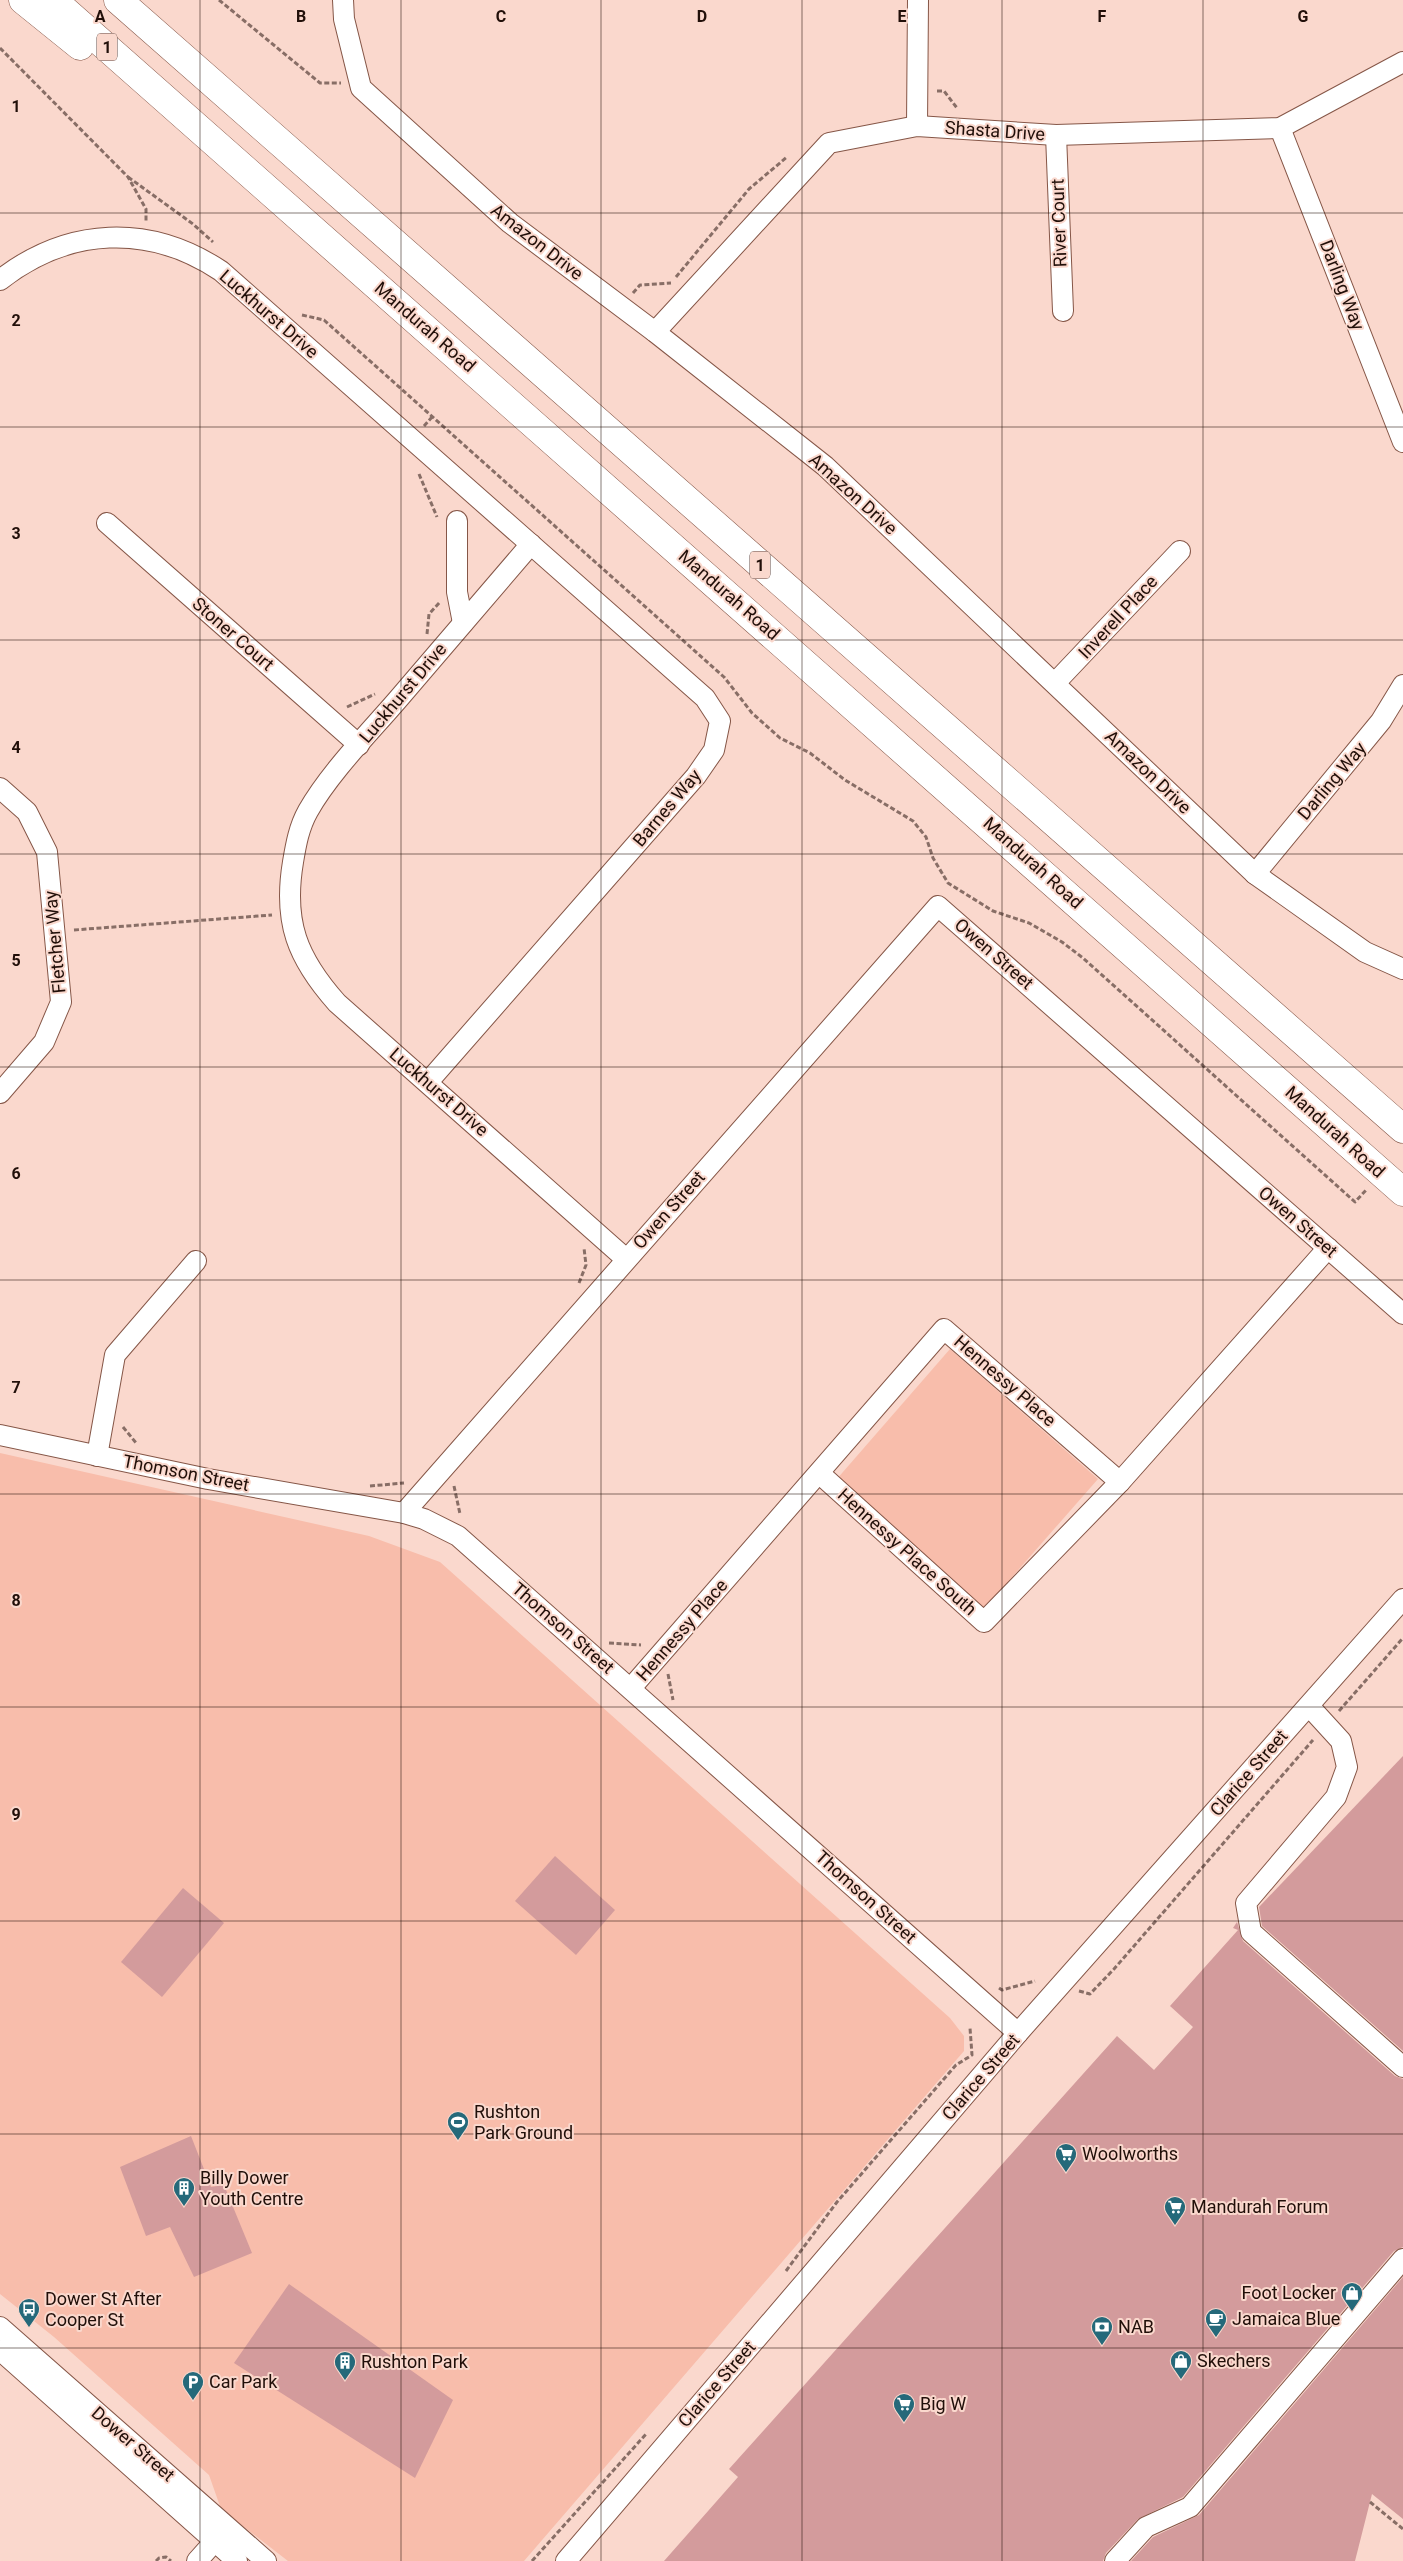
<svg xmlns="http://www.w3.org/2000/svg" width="1403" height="2561" viewBox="0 0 1403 2561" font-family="Roboto,sans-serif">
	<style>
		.green { fill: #f8bdab }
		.building { fill: #d39b9c }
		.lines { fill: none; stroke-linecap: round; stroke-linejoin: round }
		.minor-casing { stroke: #855647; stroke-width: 22 }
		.highway-casing { stroke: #855647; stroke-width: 29 }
		.path { stroke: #886e66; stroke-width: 3; stroke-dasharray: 5 2.5; stroke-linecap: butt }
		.minor { stroke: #fff; stroke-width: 20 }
		.highway { stroke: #fff; stroke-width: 28 }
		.grid { fill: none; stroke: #210f09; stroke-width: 1; stroke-opacity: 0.55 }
		.labels { text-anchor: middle; stroke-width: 4; stroke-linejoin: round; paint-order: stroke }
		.shield { fill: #fad8cd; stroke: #624b44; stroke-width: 1 }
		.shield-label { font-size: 16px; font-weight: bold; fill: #210f09 }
		.street-label { font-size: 18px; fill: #210f09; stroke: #fad8cd }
		.poi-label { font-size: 18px; fill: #210f09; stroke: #fad8cd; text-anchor: start }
		.grid-label { font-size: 16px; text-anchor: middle; font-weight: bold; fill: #210f09; stroke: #fad8cd; stroke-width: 4; stroke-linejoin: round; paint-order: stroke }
	</style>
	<rect width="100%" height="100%" fill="#fad8cd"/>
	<g class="green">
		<path d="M950 1349 1098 1479 984 1609 836 1480Z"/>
		<path d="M0 1453 369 1536 440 1562 950 2018 964 2036V2051L524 2561H288L221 2509 209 2475 54 2337 0 2294Z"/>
	</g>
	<g class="building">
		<path d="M1403 1756V2051L1262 1926 1259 1907Z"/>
		<path d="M555 1856 615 1910 576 1955 515 1901Z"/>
		<path d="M183 1888 224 1923 162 1997 121 1962Z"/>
		<path d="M1237 1922 1243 1941 1395 2076 1403 2079V2247L1394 2251 1183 2497 1138 2519 1106 2553 1103 2561H664L738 2477 729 2469 1117 2036 1154 2070 1193 2027 1170 2006 1238 1930 1233 1928Z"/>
		<path d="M191 2136 211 2187 224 2185 252 2253 194 2277 170 2227 146 2236 120 2167Z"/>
		<path d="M1403 2277V2519L1372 2494 1355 2561H1131L1153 2537 1199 2515Z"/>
		<path d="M289 2284 453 2400 415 2478 234 2363Z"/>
	</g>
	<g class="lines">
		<g class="minor-casing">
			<g id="minor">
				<path d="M343 0 344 19 361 88 510 223 655 332 825 466 1255 874 1365 952 1403 969"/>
				<path d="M917 126 918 0"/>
				<path d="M1280 128 1403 442"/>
				<path d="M1056 135 1063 311"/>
				<path d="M0 280C68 227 149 223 221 271L705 698 720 721 714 750 696 776 428 1082"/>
				<path d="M655 332 829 143 917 126 1056 135 1280 128 1403 62"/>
				<path d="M457 521V592L463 623"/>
				<path d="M107 523 359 745"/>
				<path d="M531 544C487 595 444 646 400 697 371 731 330 772 308 811 299 827 296 844 293 862 283 922 297 958 337 1003L626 1259"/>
				<path d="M1055 683 1180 551"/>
				<path d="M0 788 27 812 47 852 61 1002 44 1042 0 1093"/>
				<path d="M1255 874 1381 721 1403 685"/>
				<path d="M0 1435 208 1479 404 1513 424 1519 458 1536 1018 2033"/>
				<path d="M97 1456 115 1355 196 1261"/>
				<path d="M819 1473 984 1622 1120 1482"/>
				<path d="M404 1513 938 906 1403 1314"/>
				<path d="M631 1688 944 1329 1120 1482 1328 1248"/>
				<path d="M1309 1706 1341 1741 1347 1767 1336 1797 1246 1903 1251 1932 1403 2067"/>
				<path d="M0 2327 266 2561"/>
				<path d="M0 2350 237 2561"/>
				<path d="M197 2561 223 2532"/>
				<path d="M566 2561 1018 2033 1403 1599"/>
				<path d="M1115 2561 1146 2527 1190 2507 1403 2259"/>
			</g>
		</g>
		<g class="highway-casing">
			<g id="highway">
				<path d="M23 0 80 46"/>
				<path d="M53 0 1403 1192"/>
				<path d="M118 0 1403 1129"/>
			</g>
		</g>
		<g class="path">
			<path d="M219 0 320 83H341"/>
			<path d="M0 48 128 177 146 209V222"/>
			<path d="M937 91H944L957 108"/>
			<path d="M128 177 193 224 213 242"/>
			<path d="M676 277 749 189 787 157"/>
			<path d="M633 293 640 285 671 283"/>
			<path d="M302 315 324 320 724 677 752 713 780 738 810 753 845 780 913 821 926 837 933 858 948 883 993 911 1029 923 1062 942 1083 958 1355 1202 1367 1189"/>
			<path d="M424 426 432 417"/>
			<path d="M419 474 437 517"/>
			<path d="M427 634 429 614 440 602"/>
			<path d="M347 707 375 694"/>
			<path d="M74 930 272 915"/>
			<path d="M579 1283 586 1265 584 1248"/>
			<path d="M123 1427 137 1444"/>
			<path d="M370 1486 404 1483"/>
			<path d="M454 1486 460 1514"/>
			<path d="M609 1643 641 1645"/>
			<path d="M668 1674 673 1700"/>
			<path d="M1339 1711 1403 1638"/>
			<path d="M999 1988 1002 1990 1035 1981"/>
			<path d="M1079 1991 1090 1994 1114 1969 1313 1740"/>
			<path d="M786 2271 837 2202 956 2065 972 2055 970 2028"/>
			<path d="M1370 2502 1403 2529"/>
			<path d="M156 2561 159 2558 166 2557 171 2561"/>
			<path d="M532 2561 647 2433"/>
		</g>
		<use href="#minor" class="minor"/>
		<use href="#highway" class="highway"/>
	</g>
	<path class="grid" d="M200 0V2561M401 0V2561M601 0V2561M802 0V2561M1002 0V2561M1203 0V2561M0 213H1403M0 427H1403M0 640H1403M0 854H1403M0 1067H1403M0 1280H1403M0 1494H1403M0 1707H1403M0 1921H1403M0 2134H1403M0 2348H1403"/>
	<defs>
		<g id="stadium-pin" transform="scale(1.125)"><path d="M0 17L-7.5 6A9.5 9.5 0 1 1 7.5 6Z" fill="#25697a" stroke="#fad8cd"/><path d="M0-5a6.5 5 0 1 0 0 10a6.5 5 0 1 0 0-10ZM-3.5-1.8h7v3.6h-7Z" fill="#fff"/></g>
		<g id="supermarket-pin" transform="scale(1.125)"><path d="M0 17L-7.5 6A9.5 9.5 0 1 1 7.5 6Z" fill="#25697a" stroke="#fad8cd"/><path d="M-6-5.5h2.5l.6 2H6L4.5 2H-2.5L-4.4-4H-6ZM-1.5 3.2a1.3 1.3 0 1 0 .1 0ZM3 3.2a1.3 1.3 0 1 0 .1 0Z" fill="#fff"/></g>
		<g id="building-pin" transform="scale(1.125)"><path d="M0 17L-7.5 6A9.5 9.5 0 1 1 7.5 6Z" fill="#25697a" stroke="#fad8cd"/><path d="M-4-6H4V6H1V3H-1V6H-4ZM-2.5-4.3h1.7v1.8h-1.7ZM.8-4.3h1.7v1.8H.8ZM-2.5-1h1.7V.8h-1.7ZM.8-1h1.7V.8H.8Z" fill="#fff"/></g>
		<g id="shop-pin" transform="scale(1.125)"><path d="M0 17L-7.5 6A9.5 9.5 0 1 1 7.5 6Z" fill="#25697a" stroke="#fad8cd"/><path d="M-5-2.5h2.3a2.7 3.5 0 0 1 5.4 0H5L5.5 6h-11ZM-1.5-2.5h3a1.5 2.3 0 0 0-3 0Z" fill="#fff"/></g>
		<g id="bus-pin" transform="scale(1.125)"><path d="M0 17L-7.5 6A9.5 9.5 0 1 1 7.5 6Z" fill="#25697a" stroke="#fad8cd"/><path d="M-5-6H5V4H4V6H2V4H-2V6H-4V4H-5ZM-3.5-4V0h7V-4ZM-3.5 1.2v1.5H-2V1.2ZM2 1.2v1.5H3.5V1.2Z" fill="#fff"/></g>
		<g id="cafe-pin" transform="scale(1.125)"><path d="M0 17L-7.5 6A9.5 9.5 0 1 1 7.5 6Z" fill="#25697a" stroke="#fad8cd"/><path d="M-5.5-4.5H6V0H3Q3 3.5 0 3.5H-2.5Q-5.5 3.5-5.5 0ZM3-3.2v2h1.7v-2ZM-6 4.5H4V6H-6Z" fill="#fff"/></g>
		<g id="bank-pin" transform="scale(1.125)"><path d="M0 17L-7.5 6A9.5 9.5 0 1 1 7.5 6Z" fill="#25697a" stroke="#fad8cd"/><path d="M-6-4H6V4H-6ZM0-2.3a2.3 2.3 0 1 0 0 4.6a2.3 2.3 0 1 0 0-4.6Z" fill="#fff"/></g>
		<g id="parking-pin" transform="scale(1.125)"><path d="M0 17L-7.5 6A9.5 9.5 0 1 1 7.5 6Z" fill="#25697a" stroke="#fad8cd"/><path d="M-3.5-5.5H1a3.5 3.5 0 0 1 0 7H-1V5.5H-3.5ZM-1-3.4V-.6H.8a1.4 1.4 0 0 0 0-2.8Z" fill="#fff"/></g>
	</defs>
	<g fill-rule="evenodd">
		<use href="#stadium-pin" x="458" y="2122"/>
		<use href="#supermarket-pin" x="1066" y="2154"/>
		<use href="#building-pin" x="184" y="2188"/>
		<use href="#supermarket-pin" x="1175" y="2207"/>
		<use href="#shop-pin" x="1352" y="2293"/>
		<use href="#bus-pin" x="29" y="2309"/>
		<use href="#cafe-pin" x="1216" y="2319"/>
		<use href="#bank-pin" x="1102" y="2327"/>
		<use href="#shop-pin" x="1181" y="2361"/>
		<use href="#building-pin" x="345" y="2362"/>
		<use href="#parking-pin" x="193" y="2382"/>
		<use href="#supermarket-pin" x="904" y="2404"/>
	</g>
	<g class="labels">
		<g class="shield">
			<rect x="97" y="33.5" width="20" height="27" rx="4"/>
			<rect x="750" y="551.5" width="20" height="27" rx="4"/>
		</g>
		<g class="shield-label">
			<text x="107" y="53">1</text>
			<text x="760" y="571">1</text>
		</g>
		<g class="street-label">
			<text transform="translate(995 131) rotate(4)" y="6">Shasta Drive</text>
			<text transform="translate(1059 223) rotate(-92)" y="6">River Court</text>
			<text transform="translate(537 242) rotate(38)" y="6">Amazon Drive</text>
			<text transform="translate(1342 285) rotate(69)" y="6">Darling Way</text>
			<text transform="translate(269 314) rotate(41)" y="6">Luckhurst Drive</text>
			<text transform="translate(425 327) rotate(41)" y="6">Mandurah Road</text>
			<text transform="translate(853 494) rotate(42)" y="6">Amazon Drive</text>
			<text transform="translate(729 595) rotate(41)" y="6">Mandurah Road</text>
			<text transform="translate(1118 617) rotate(-47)" y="6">Inverell Place</text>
			<text transform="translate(233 634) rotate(41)" y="6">Stoner Court</text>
			<text transform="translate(403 693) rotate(-50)" y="6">Luckhurst Drive</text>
			<text transform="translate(1148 772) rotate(44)" y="6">Amazon Drive</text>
			<text transform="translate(1332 781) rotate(-50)" y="6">Darling Way</text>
			<text transform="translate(667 808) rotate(-50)" y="6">Barnes Way</text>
			<text transform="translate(1033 863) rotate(42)" y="6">Mandurah Road</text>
			<text transform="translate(55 942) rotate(-95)" y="6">Fletcher Way</text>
			<text transform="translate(994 954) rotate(41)" y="6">Owen Street</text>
			<text transform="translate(439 1092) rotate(41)" y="6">Luckhurst Drive</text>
			<text transform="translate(1335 1132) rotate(42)" y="6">Mandurah Road</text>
			<text transform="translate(669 1210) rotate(-48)" y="6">Owen Street</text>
			<text transform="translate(1298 1222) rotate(41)" y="6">Owen Street</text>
			<text transform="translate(1005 1381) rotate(41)" y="6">Hennessy Place</text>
			<text transform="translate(186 1473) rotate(11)" y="6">Thomson Street</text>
			<text transform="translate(907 1552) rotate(42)" y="6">Hennessy Place South</text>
			<text transform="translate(563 1628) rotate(41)" y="6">Thomson Street</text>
			<text transform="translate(682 1630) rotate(-49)" y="6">Hennessy Place</text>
			<text transform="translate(1249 1773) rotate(-49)" y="6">Clarice Street</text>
			<text transform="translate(866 1897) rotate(42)" y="6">Thomson Street</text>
			<text transform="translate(981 2077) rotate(-49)" y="6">Clarice Street</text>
			<text transform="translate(717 2384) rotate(-49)" y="6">Clarice Street</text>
			<text transform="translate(133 2444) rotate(41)" y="6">Dower Street</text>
		</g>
		<g class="poi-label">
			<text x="474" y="2118">Rushton<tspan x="474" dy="21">Park Ground</tspan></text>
			<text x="1082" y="2160">Woolworths</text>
			<text x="200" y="2184">Billy Dower<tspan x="200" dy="21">Youth Centre</tspan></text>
			<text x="1191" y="2213">Mandurah Forum</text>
			<text x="1336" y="2299" text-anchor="end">Foot Locker</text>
			<text x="45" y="2305">Dower St After<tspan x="45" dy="21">Cooper St</tspan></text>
			<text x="1232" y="2325">Jamaica Blue</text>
			<text x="1118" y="2333">NAB</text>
			<text x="1197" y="2367">Skechers</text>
			<text x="361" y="2368">Rushton Park</text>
			<text x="209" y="2388">Car Park</text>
			<text x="920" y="2410">Big W</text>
		</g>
	</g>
	<g class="grid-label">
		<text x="100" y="22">A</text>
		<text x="301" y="22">B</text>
		<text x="501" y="22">C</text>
		<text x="702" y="22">D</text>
		<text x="902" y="22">E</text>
		<text x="1102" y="22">F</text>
		<text x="1303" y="22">G</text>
		<text x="16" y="112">1</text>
		<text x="16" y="326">2</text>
		<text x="16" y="539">3</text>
		<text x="16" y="753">4</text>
		<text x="16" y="966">5</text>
		<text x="16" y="1179">6</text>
		<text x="16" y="1393">7</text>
		<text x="16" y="1606">8</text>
		<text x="16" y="1820">9</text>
	</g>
</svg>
